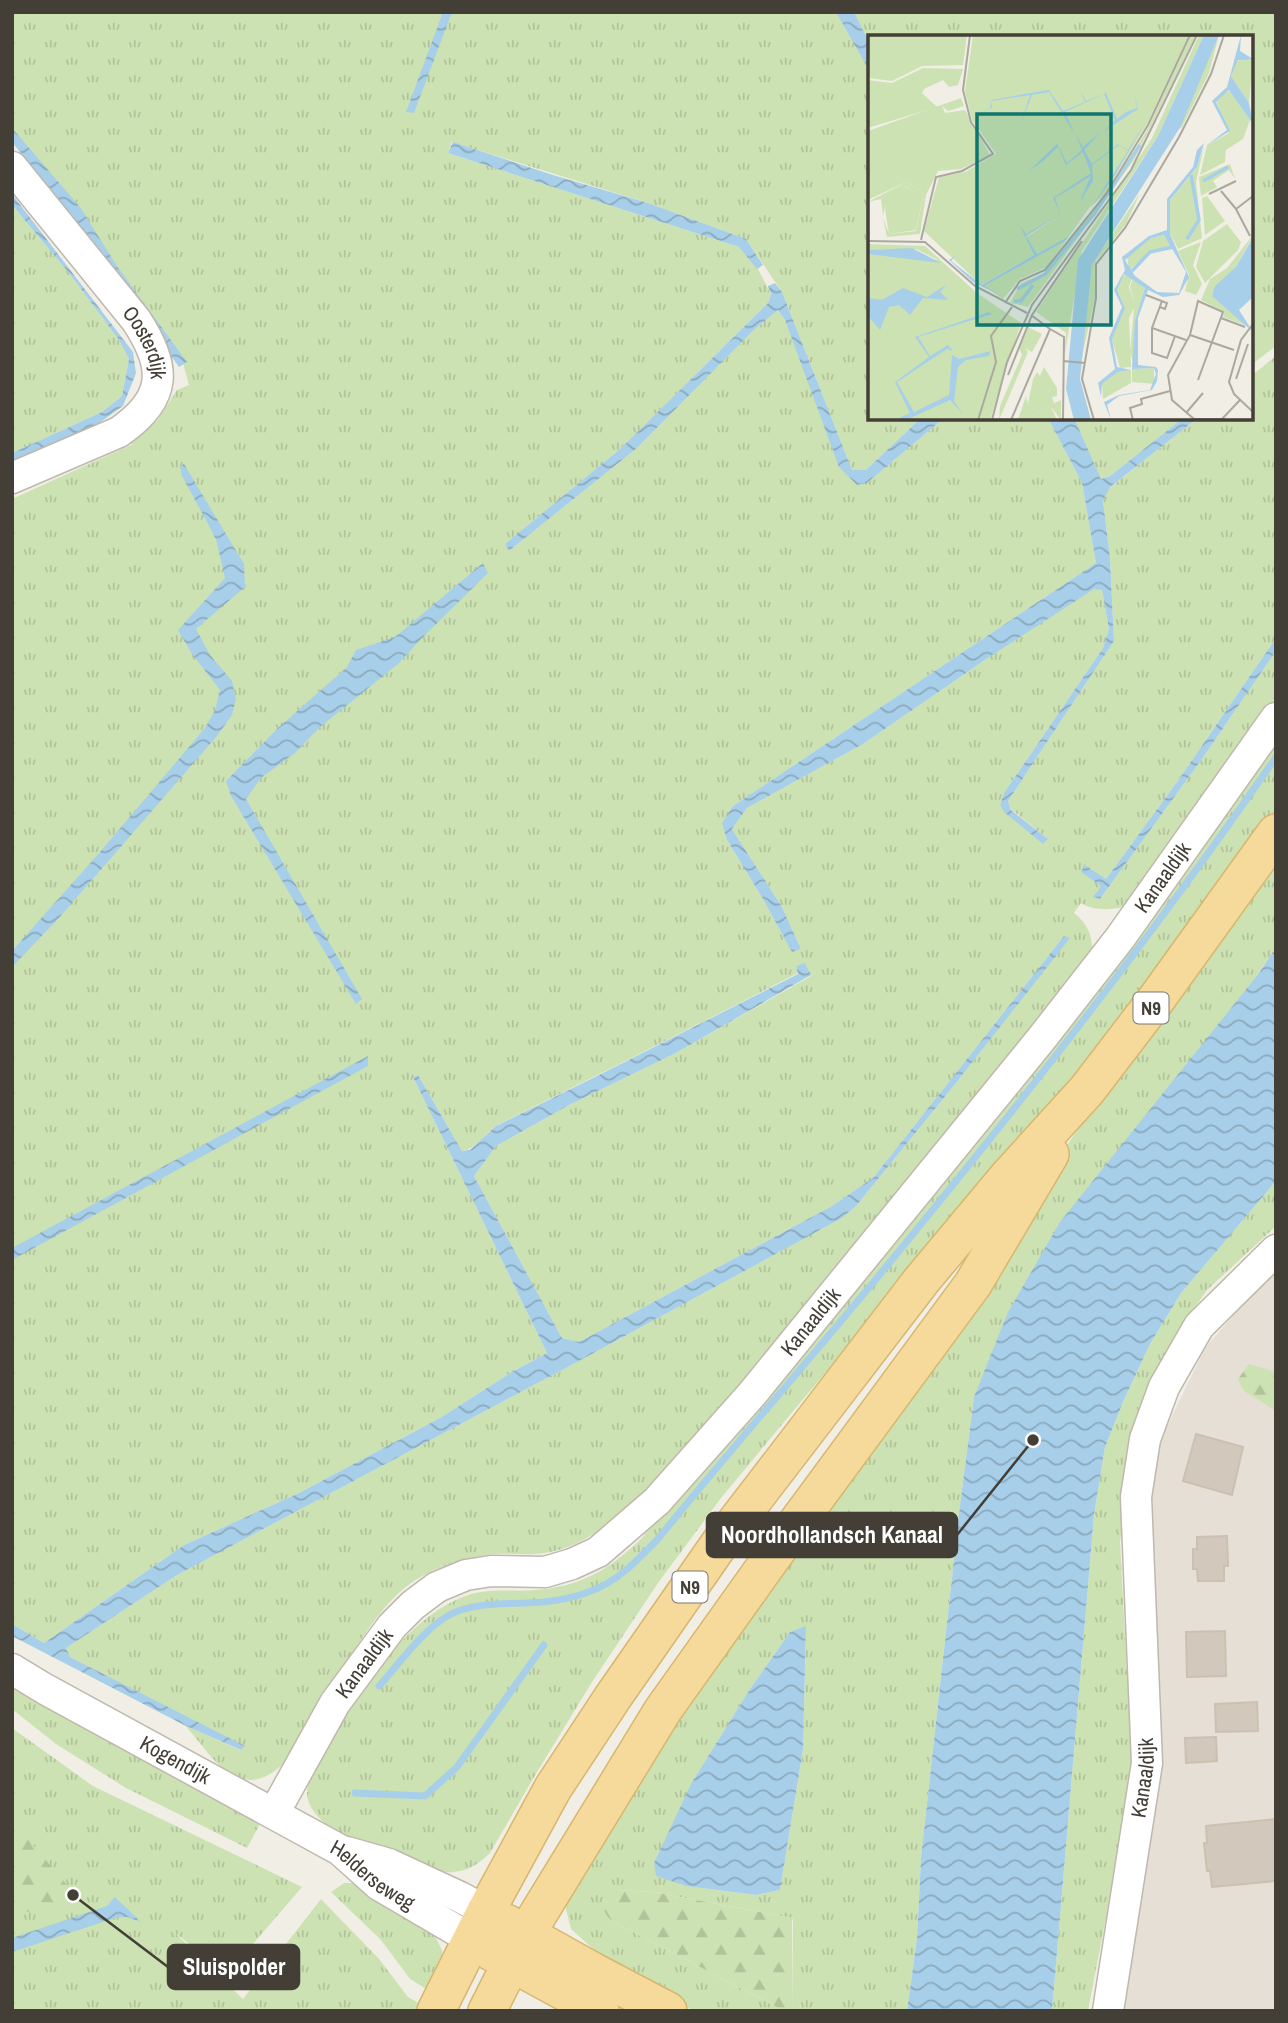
<svg xmlns="http://www.w3.org/2000/svg" width="1288" height="2023" viewBox="0 0 1288 2023" font-family="'Archivo Narrow',sans-serif">
	<style>
		.residential { fill: #e5dfd5 }
		.grass { fill: url(#grass-tufts); fill-rule: evenodd }
		.forest { fill: url(#forest-firs) }
		.water { fill: url(#water-waves) }
		.lines { fill: none; stroke-linecap: round; stroke-linejoin: round }
		.stream { stroke: #a7cfe9; stroke-width: 7 }
		.building { fill: #d2c9bc; stroke: #ccc1b0; stroke-width: 2 }
		.minor-casing { stroke: #bfb8ad; stroke-width: 33 }
		.major-casing { stroke: #d8b66d; stroke-width: 40 }
		.minor { stroke: #fff; stroke-width: 30 }
		.major { stroke: #f5da9c; stroke-width: 37 }
		.labels { text-anchor: middle; stroke-width: 5; stroke-linejoin: round; paint-order: stroke }
		.shield { fill: #fff; stroke: #7b7872; stroke-width: 2 }
		.shield-label { font-size: 19px; font-weight: bold; fill: #433e36 }
		.street-label { font-size: 21px; fill: #433e36; stroke: #fff }
		.inset-river { fill: none; stroke: #a7cfe9; stroke-width: 3.5 }
		.inset-road { fill: none; stroke: #aba8a0; stroke-width: 2 }
		.view { fill: #0f766e; fill-opacity: 0.15; stroke: #0f766e; stroke-width: 3.5 }
		.inset-edge { fill: none; stroke: #433e36; stroke-width: 3.5 }
		.leader { fill: none; stroke: #433e36; stroke-width: 2.5 }
		.callout-dot { fill: #433e36; stroke: #fff; stroke-width: 2.5 }
		.callout { fill: #433e36; stroke: #433e36; stroke-width: 2.5 }
		.callout-label { font-size: 23px; text-anchor: middle; font-weight: bold; fill: #fff }
	</style>
	<defs>
		<pattern id="grass-tufts" width="24" height="20" patternUnits="userSpaceOnUse" patternTransform="scale(1.75)"><rect width="24" height="20" fill="#cde2b2"/><path d="M3 7l-1-3M5 7V3M7 7l1-3M15 17l-1-3M17 17v-4M19 17l1-3" fill="none" stroke="#b1c39a"/></pattern>
		<pattern id="forest-firs" width="22" height="20" patternUnits="userSpaceOnUse" patternTransform="scale(1.75)"><rect width="22" height="20" fill="#cde2b2"/><path d="M5 1l3.5 6h-7zM16 11l3.5 6h-7z" fill="#b1c39a"/></pattern>
		<pattern id="water-waves" width="16" height="10" patternUnits="userSpaceOnUse" patternTransform="scale(1.75)"><rect width="16" height="10" fill="#a7cfe9"/><path d="M0 5q4-4 8 0t8 0" fill="none" stroke="#8aa9be"/></pattern>
	</defs>
	<rect width="100%" height="100%" fill="#f1eee6"/>
	<path class="residential" d="M1276 1266V2011H1118L1140 1891 1143 1476 1205 1348Z"/>
	<g class="grass">
		<path d="M12 12H1276V346L1251 365V37H870V418H921L866 470H852L782 292 746 239 648 203 452 142 448 153 739 247 758 269 771 294 768 303 620 449 505 544 509 551 637 448 755 329 778 310 785 320 857 485 867 483 944 418H1048L1082 483 1096 563 733 806 723 822 727 840 763 899 792 951 801 949 782 907 732 829 747 808 863 744 985 660 1094 588 1102 590 1109 629 1103 648 1004 793 1000 805 1047 838 1011 809 1008 801 1114 641 1110 558 1103 501 1109 488 1198 418H1251V376L1276 356V638L1177 782 1106 879 1085 865 1082 872 1101 886 1094 896 1100 899 1202 759 1276 651V702L1223 781 1124 907C1109 910 1094 911 1081 903L1074 913C1089 925 1093 937 1092 956L676 1466C638 1499 596 1545 545 1553 525 1556 505 1552 486 1555 462 1558 437 1567 417 1579 388 1597 369 1628 351 1655 327 1691 305 1727 283 1764 239 1805 213 1758 186 1726L240 1750 244 1746 70 1657 66 1648 177 1575 566 1368 842 1218 856 1206 952 1088 1069 938 1064 936 873 1178 832 1206 579 1342 562 1338 474 1176 496 1146 571 1104 676 1053 811 976 805 964 796 966 798 973C699 1024 600 1074 501 1123 487 1130 478 1149 462 1151L418 1075 413 1077 547 1353 512 1372 440 1418 299 1493 184 1545 44 1643 12 1624V499L133 444H108L157 421 177 390 189 385 183 363 109 269 12 136Z"/>
		<path d="M12 205 69 273 119 340 129 359 122 396 102 412 12 453Z"/>
		<path d="M1074 418H1183L1110 476 1100 479Z"/>
		<path d="M1276 735V809L1264 827 1073 1082 799 1404 721 1498 658 1583 592 1682 534 1777 490 1853C479 1864 468 1871 453 1872 428 1875 346 1840 326 1824 316 1816 307 1805 307 1793 308 1766 345 1712 361 1690 389 1653 425 1608 471 1594 492 1588 513 1592 534 1590 581 1587 608 1570 641 1539L824 1321Z"/>
		<path d="M1276 858V947L974 1397 960 1505 921 1858 917 1938 907 2011H789L792 2009 793 1921 792 1918 653 1892 616 1890 612 1921 784 2011H694L602 1957 571 1929 564 1901 656 1733 1090 1112ZM806 1627 803 1750 780 1890 756 1895 686 1886 692 1782 750 1689 790 1632Z"/>
		<path d="M1276 1181V1226L1207 1290 1177 1333 1152 1378 1142 1407 1128 1470 1120 1543 1132 1764 1107 1912 1088 2011H1052L1094 1515 1105 1447 1123 1402 1150 1344 1181 1293Z"/>
		<path d="M12 1686 261 1822 247 1848 126 1788 56 1744 12 1709Z"/>
		<path d="M12 1728 93 1786 302 1887 227 1974 174 1932 243 1999 321 1899 379 1959 408 1997 427 2008 426 2011H12Z"/>
		<path d="M344 1883H355L427 1925 436 1938 442 1950 444 1975 436 1995 410 1979 381 1940 331 1892Z"/>
	</g>
	<g class="forest">
		<path d="M1249 1364 1276 1372V1411L1244 1391 1238 1379Z"/>
		<path d="M14 1823 74 1893 72 1897 12 1917V1824Z"/>
		<path d="M616 1890 653 1892 792 1918V2009L784 2011 612 1921C602 1912 600 1903 608 1893Z"/>
	</g>
	<g class="water">
		<path d="M443 12H452L414 113 406 112Z"/>
		<path d="M836 12H854L870 44V72Z"/>
		<path d="M12 128 80 207 117 266 187 362 179 367 69 214 12 142Z"/>
		<path d="M453 142 553 175 648 203 746 239 763 265 757 269 739 247 448 153Z"/>
		<path d="M12 194 133 352 136 373 123 406 99 423 12 462V453L102 412 122 396 129 359 119 340 69 273 12 205Z"/>
		<path d="M775 283 782 292 852 470H866L921 418H944L867 483 857 485 839 467 785 320 778 310 755 329 637 448 509 551 505 544 620 449 768 303 771 294 768 286Z"/>
		<path d="M1048 418H1074L1101 479 1110 476 1183 418H1198L1110 487 1103 501 1110 558 1114 641 1008 801 1011 810 1048 839 1043 844 1004 812 1000 805 1004 793 1103 648 1109 629 1102 590 1094 589 985 660 863 744 747 808 732 829 782 907 801 949 792 952 763 899 727 840 722 823 733 806 1096 563 1082 483Z"/>
		<path d="M184 464 244 564 245 587 196 629 210 655 232 681 236 699 232 715 217 736 59 918 12 967V951L100 852 205 728 215 710 220 690 192 654 178 630 225 578 216 539 182 476 180 466Z"/>
		<path d="M483 563 488 573 421 639 398 664 319 728 295 753 261 778 246 799 362 999 356 1004 231 796 226 781 278 728 347 667 356 650 395 637Z"/>
		<path d="M1276 638V651L1202 759 1100 899 1093 897 1101 886 1081 872 1085 865 1106 879 1177 782Z"/>
		<path d="M1064 936 1070 938 952 1088 856 1206 842 1218 566 1368 177 1575 66 1648 70 1657 245 1746 241 1750 186 1726 12 1636V1624L44 1643 184 1545 299 1493 440 1418 512 1372 547 1353 413 1077 418 1075 462 1151 470 1150 496 1126 599 1075 798 974 796 966 805 963 811 975 676 1053 571 1104 496 1146 474 1176 562 1338 579 1342 832 1206 873 1178Z"/>
		<path d="M1276 947V1181L1181 1293 1150 1344 1123 1402 1105 1447 1094 1515 1052 2011H907L917 1938 921 1858 960 1505 974 1397 1008 1312 1060 1222 1259 973Z"/>
		<path d="M368 1056V1066L12 1260V1248Z"/>
		<path d="M806 1626 803 1750 780 1890 756 1895 686 1886 656 1876 654 1863 692 1782 750 1689 790 1632Z"/>
		<path d="M115 1897 141 1922 127 1917 115 1918 12 1952V1938L107 1906Z"/>
	</g>
	<g class="lines">
		<g class="stream">
			<path d="M379 1686C399 1664 424 1628 451 1614 473 1603 502 1604 526 1603 561 1602 599 1594 626 1570 637 1561 647 1550 657 1540 730 1450 807 1363 881 1273 1019 1105 1153 936 1276 757"/>
			<path d="M355 1793 425 1796 457 1767 544 1645"/>
		</g>
	</g>
	<g class="building">
		<path d="M1196 1434 1243 1447 1232 1495 1183 1481Z"/>
		<path d="M1227 1536 1228 1566H1224V1581H1198L1197 1569H1193V1549H1197V1537Z"/>
		<path d="M1225 1631 1226 1676 1187 1677 1186 1632Z"/>
		<path d="M1257 1702 1258 1731 1216 1732 1215 1704Z"/>
		<path d="M1216 1737 1217 1761 1186 1763 1185 1738Z"/>
		<path d="M1276 1819V1881L1212 1887 1210 1871H1207L1204 1843H1207L1206 1826Z"/>
	</g>
	<g class="lines">
		<g class="minor-casing">
			<g id="minor">
				<path id="s1" d="M12 167 136 320C167 367 168 398 119 432L12 478"/>
				<path id="s2" d="M12 1669 45 1689 340 1850 379 1885 471 1939"/>
				<path id="s3" d="M274 1813 335 1703 392 1626 413 1605 437 1587 466 1575 491 1571 545 1572 572 1564 598 1552 657 1501 752 1394 1042 1038 1120 938 1276 718"/>
				<path d="M347 1852 389 1864 460 1897 486 1911"/>
				<path id="s4" d="M1108 2011 1147 1763 1136 1497 1145 1439 1164 1387 1199 1326 1276 1250"/>
			</g>
		</g>
		<g class="major-casing">
			<g id="major">
				<path d="M506 1923 592 1971 668 2011"/>
				<path d="M490 1951 600 2011"/>
				<path d="M436 2011 486 1911 553 1788 613 1697 720 1543 921 1281 1007 1178 1087 1090 1155 1001 1276 833"/>
				<path d="M487 2011 526 1934 663 1710 772 1557 973 1284 1050 1154"/>
			</g>
		</g>
		<use href="#minor" class="minor"/>
		<use href="#major" class="major"/>
	</g>
	<g class="labels">
		<g class="shield">
			<rect x="1133.5" y="992.5" width="35" height="31" rx="5"/>
			<rect x="672.5" y="1571.5" width="35" height="31" rx="5"/>
		</g>
		<g class="shield-label">
			<text x="1151" y="1015">N9</text>
			<text x="690" y="1594">N9</text>
		</g>
		<g class="street-label">
			<text dy="7" stroke="none"><textPath href="#s1" startOffset="222">Oosterdijk</textPath></text>
			<text dy="7" stroke="none"><textPath href="#s3" startOffset="1330">Kanaaldijk</textPath></text>
			<text dy="7" stroke="none"><textPath href="#s3" startOffset="763">Kanaaldijk</textPath></text>
			<text dy="7" stroke="none"><textPath href="#s3" startOffset="175">Kanaaldijk</textPath></text>
			<text dy="7" stroke="none"><textPath href="#s2" startOffset="187">Kogendijk</textPath></text>
			<text dy="7" stroke="none"><textPath href="#s4" startOffset="236">Kanaaldijk</textPath></text>
			<text dy="7" stroke="none"><textPath href="#s2" startOffset="416">Helderseweg</textPath></text>
		</g>
	</g>
	<g transform="translate(868 35)">
		<rect width="385" height="385" fill="#f1eee6"/>
		<path d="M0 0H99L95 30 54 31 24 46 0 43ZM105 0H321L280 87 236 160 221 173 179 232 152 244 135 264 116 251 198 205 169 219 158 202 189 182 158 199 155 196 166 220 113 250 56 196 71 142 97 137 128 119 104 85 97 56ZM323 0H328L266 125 160 272 142 268 153 248 176 239 253 138 279 95ZM331 0H336L290 101 214 216 196 324 198 298 168 277 284 103ZM351 0 341 38 314 92 310 95ZM55 33 95 34 90 50 81 52 75 45 56 54 54 58 69 72 0 93V45L24 48ZM362 55 382 85 375 104 358 115 357 127 332 140 339 110 361 98 348 65ZM93 63 96 71 80 76 74 71 77 78 97 75 122 120 93 134 70 136 58 160 38 147 0 165V96ZM336 111 328 147 334 203 310 214 302 198V165L328 134ZM362 129 367 144 361 135 345 146 349 152 333 161 331 142ZM36 151 55 162 48 195 21 199 16 168 20 156ZM272 158 258 189 228 226 227 263 213 326 224 230ZM339 161 357 186 337 200 334 163ZM359 189 373 207 370 215 337 248 328 232 335 206ZM385 200 368 232 344 259 377 290 355 282 356 277 333 265 342 244 359 233ZM333 207 325 230 334 249 328 260 317 256 321 240 310 216ZM0 209 57 211 109 258 153 288 122 385H0V216L70 225 48 214 0 215ZM259 238 264 243 261 252 267 270 262 252 265 243 277 253 267 285V331L262 318 266 273 261 283 263 332 252 333 243 301 257 273 249 255 252 243ZM160 292 174 299 164 317 157 313 160 317 131 385 132 371 154 320 151 313ZM176 332 189 353V361L184 362 186 368 193 365V385L183 372 189 385H180L160 369 165 344 169 337 172 341ZM286 333V349L264 347V334ZM263 335V348L235 364 234 349 250 337Z" fill="#cde2b2"/>
		<path d="M38 147 58 160 52 199 19 202 15 183 21 199 48 196 55 163 37 151 20 156 15 181 13 164 0 167ZM296 200 305 212 282 217 261 235 259 221 283 203ZM144 296 149 299 119 371 135 316ZM158 361 160 369 180 385H150Z" fill="#cde2b2"/>
		<path d="M378 22 385 24 381 68 363 41 368 27Z" fill="#cde2b2"/>
		<path d="M352 207 364 216 348 233 337 225Z" fill="#cde2b2"/>
		<path d="M336 0H351L313 91 224 230 212 344 223 385H206L198 354 210 225 290 101ZM373 0 372 16 385 24 370 25 363 41 381 68 385 89 361 55 348 67 362 96 339 110 359 95 344 66 359 52ZM180 55H181L195 76 217 67 212 55 218 66 238 58 249 84 258 77 269 73 266 57 270 74 236 96 247 85 236 59 197 77 206 98 181 57 164 60 152 91 162 60 123 66 124 73 106 77 122 73 123 65ZM276 90 247 140 223 173 260 116 251 110 224 130 225 146 214 163 217 167 213 163 223 141 187 163 192 178 185 163 223 138 215 117 198 130 190 112 175 126 161 136 189 109 199 128 214 115 208 100 215 112 233 97 216 115 224 129 250 109 260 115ZM336 108 329 132 302 165V199L321 242 311 260 295 262 280 255 270 283V330L288 332 290 335 289 346 284 355 251 361 239 370 243 385 236 367 251 360 282 355 288 339 286 333 264 334 267 285 277 253 256 239 249 255 257 273 244 304 249 332 263 335 250 337 234 349 233 362 230 348 247 334 241 303 254 272 246 255 257 235 254 222 281 201 299 195V164L325 132 329 115ZM296 200 318 237 311 258 289 257 267 241 257 225 283 203ZM220 177 197 206 116 251 134 261 105 247 81 225 87 221 83 226 114 250 166 220 152 191 158 199 193 179 158 201 169 219 200 202ZM385 202V262L371 275 385 297 344 261 347 251 368 232ZM44 213 73 228 0 219V215ZM78 250 72 257 80 265 55 263 42 280 31 270 21 272 12 295 0 281V263L14 265 35 253 59 262ZM121 277 124 279 50 302 62 321 80 310 85 316 79 314 29 347 46 377 81 360 84 320 91 324 123 316 121 321 98 325 90 332 86 366 95 379 82 365 38 385H27L42 378 27 347 61 322 47 302Z" fill="#a7cfe9" fill-rule="evenodd"/>
		<path class="inset-river" d="M335 146 360 132M319 204 331 185 323 140M264 236 282 217 305 212M149 254 177 239 227 178 272 110M146 266H153L165 250"/>
		<path class="inset-road" d="M353 156 368 174M341 159 368 146M382 201 368 174 385 161M53 205 68 142 94 136 125 119 103 87 95 55 102 0M0 206 57 207 107 251 159 278M278 260 299 268 297 274 292 272M294 266 284 293 318 305M137 268 152 246 177 235 238 159 280 90 322 0M163 280 182 294M353 283 377 292M385 289 373 305 361 347 366 359 385 377M284 293V318L299 323 307 301M182 294 196 302 195 385M322 300 366 315M195 326 217 328M140 340 164 280 214 206M368 344 380 309M330 345 355 277 330 266 322 300 300 340 304 365 326 384H354L372 365M318 378 335 358M110 385 128 327 123 301 144 272M124 385 139 327 164 270 263 135 329 0M143 385 182 294M226 385 214 344 228 263V229L257 193 311 102 343 39 356 0M265 385 262 373 274 369 273 364 302 356"/>
		<path class="view" d="M109 79H243V290H109Z"/>
		<rect width="385" height="385" class="inset-edge"/>
	</g>
	<path class="leader" d="M1033 1440L957 1535M73 1895L168 1967"/>
	<g class="callout-dot">
		<circle cx="1033" cy="1440" r="7"/>
		<circle cx="73" cy="1895" r="7"/>
	</g>
	<g class="callout">
		<rect x="707" y="1513" width="250" height="44" rx="7"/>
		<rect x="168" y="1945" width="131" height="44" rx="7"/>
	</g>
	<g class="callout-label">
		<text x="832" y="1543">Noordhollandsch Kanaal</text>
		<text x="234" y="1975">Sluispolder</text>
	</g>
	<rect width="1288" height="2023" fill="none" stroke="#433e36" stroke-width="28"/>
</svg>
